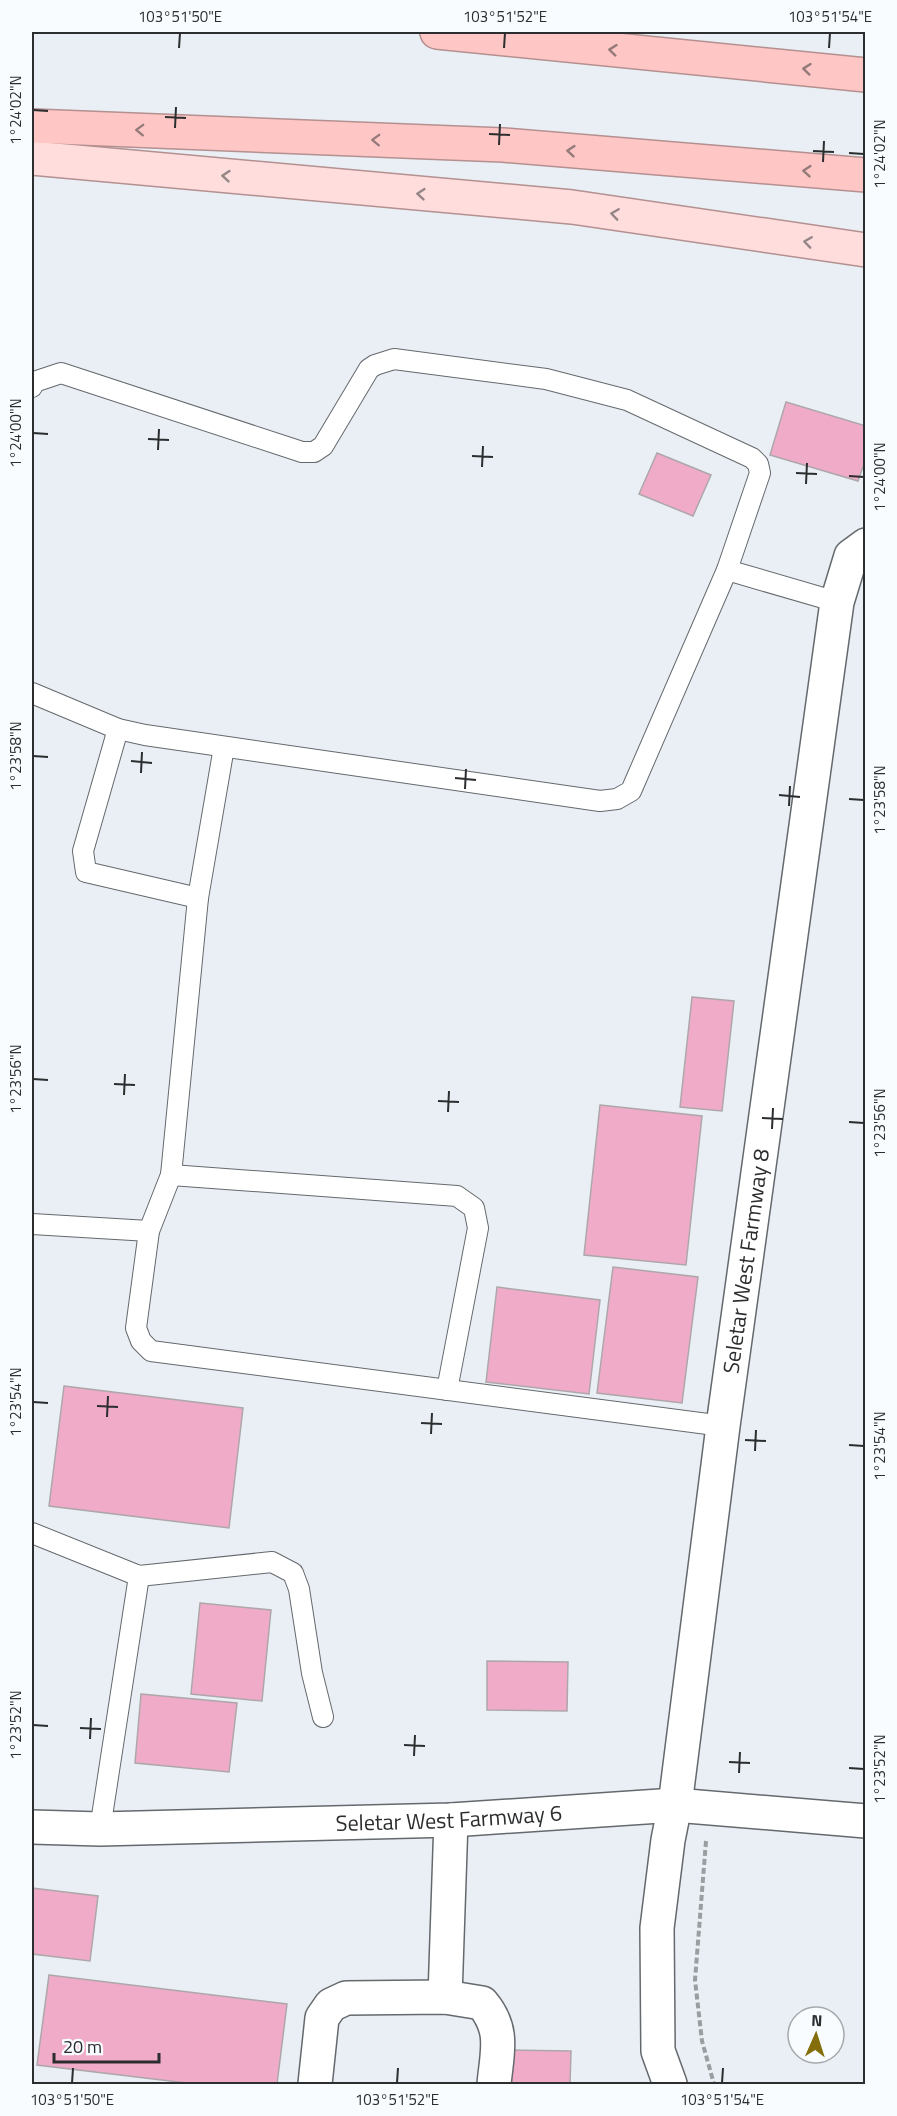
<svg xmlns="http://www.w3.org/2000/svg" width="897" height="2116" viewBox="0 0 897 2116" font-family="'Titillium Web',sans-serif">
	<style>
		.building { fill: #f0abc9; stroke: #aea7aa; stroke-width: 1.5 }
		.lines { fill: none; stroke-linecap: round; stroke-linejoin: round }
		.service-casing { stroke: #64696d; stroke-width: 22 }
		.minor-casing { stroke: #64696d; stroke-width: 36 }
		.primary-casing { stroke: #b49090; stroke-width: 36 }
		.motorway-casing { stroke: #b49090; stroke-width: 36 }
		.path { stroke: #999ea1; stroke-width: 4; stroke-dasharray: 6 3; stroke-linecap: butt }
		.service { stroke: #fff; stroke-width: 20 }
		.minor { stroke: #fff; stroke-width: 33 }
		.primary { stroke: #fedddc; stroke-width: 33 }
		.motorway { stroke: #fec6c4; stroke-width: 33 }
		.oneway { stroke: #947a7a }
		.oneway2 { stroke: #948586 }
		.ticks { fill: none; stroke: #2b2d2f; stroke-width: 2 }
		.labels { text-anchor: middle; stroke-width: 4.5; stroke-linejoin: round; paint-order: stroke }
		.street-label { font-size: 22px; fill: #2b2d2f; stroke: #f8fcff }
		.neatline { fill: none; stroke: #2b2d2f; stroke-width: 2 }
		.ticks-label { font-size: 15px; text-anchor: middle; fill: #2b2d2f }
	</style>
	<rect width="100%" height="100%" fill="#e9eff4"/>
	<g class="building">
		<path d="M786 402 866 426V458L858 481 770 455Z"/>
		<path d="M657 453 711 475 693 516 639 494Z"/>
		<path d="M692 997 734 1001 722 1111 680 1107Z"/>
		<path d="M600 1105 702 1116 686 1265 584 1255Z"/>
		<path d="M613 1267 698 1277 682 1403 597 1393Z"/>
		<path d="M497 1287 600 1300 589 1394 486 1382Z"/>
		<path d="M64 1386 243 1408 229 1528 49 1506Z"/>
		<path d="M200 1603 271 1610 262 1701 191 1694Z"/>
		<path d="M487 1661 568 1662 567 1711 487 1710Z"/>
		<path d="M141 1694 237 1703 229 1772 135 1763Z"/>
		<path d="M32 1888 98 1896 90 1961 32 1954Z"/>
		<path d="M49 1975 287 2004 277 2084H195L37 2065Z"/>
		<path d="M505 2050 571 2051 570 2084H504Z"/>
	</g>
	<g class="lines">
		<g class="service-casing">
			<g id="service">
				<path d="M32 387 34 382 61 373 302 452H314L323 446 369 369 375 365 394 359 546 379 627 400 752 458 758 464 760 473 727 570 631 791 617 799 600 801 145 735 118 729 32 693"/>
				<path d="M727 570 837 602"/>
				<path d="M118 729 83 851 86 872 198 898"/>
				<path d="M224 747 198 898 171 1175 149 1231 136 1328 141 1341 151 1351 723 1426"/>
				<path d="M171 1175 457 1196 474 1208 478 1228 447 1390"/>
				<path d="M32 1224 149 1231"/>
				<path d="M32 1533 139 1576 272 1562 293 1573 299 1589 312 1673 323 1717"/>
				<path d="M100 1829 139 1576"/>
			</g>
		</g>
		<g class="minor-casing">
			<g id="minor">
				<path id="s1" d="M32 1827 100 1829 451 1820 675 1805 866 1821"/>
				<path d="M445 1997 451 1820"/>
				<path d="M315 2084 322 2018 331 2005 346 1998 445 1997 482 2003C505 2030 497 2052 494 2084"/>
				<path id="s2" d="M670 2084 658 2051 657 1928 668 1840 675 1805 723 1426 837 602 851 556 866 545"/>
			</g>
		</g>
		<g class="primary-casing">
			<path id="primary" d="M32 158 572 207 866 250"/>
		</g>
		<g class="motorway-casing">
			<g id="motorway">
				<path d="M437 32 866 75"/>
				<path d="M32 126 503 145 866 175"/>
			</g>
		</g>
		<path class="path" d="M706 1841 695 1980 702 2041 714 2084"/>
		<use href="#service" class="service"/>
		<use href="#minor" class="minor"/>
		<use href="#primary" class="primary"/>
		<use href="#motorway" class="motorway"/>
	</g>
	<defs><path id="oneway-chevron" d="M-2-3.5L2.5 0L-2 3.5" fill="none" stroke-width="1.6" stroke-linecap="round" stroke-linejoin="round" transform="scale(1.5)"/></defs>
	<g class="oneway">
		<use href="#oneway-chevron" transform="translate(613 50) rotate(-174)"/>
		<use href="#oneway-chevron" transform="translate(807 69) rotate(-174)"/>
		<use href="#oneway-chevron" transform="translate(140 130) rotate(-178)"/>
		<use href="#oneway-chevron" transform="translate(376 140) rotate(-178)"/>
		<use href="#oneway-chevron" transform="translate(571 151) rotate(-175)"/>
		<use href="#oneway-chevron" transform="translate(807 171) rotate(-175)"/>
	</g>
	<g class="oneway2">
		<use href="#oneway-chevron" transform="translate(226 176) rotate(-175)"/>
		<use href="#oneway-chevron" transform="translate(421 194) rotate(-175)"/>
		<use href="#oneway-chevron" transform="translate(615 214) rotate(-172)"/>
		<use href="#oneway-chevron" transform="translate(808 242) rotate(-172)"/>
	</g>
	<path class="ticks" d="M179 48 180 33M504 48 505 33M829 48 830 33M33 110 48 111M165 117 186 118M175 128 176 107M489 134 510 135M499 145 500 124M813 151 834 152M849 153 864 154M823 162 824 141M33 433 48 434M148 439 169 440M158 450 159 429M472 456 493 457M482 467 483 446M796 473 817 474M849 476 864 477M806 484 807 463M33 756 48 757M131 761 152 763M141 773 142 752M455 778 476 780M465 789 466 769M779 795 800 797M849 799 864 800M789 806 790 786M33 1079 48 1080M114 1084 135 1085M124 1095 125 1074M438 1101 459 1102M448 1112 449 1091M762 1118 783 1119M849 1122 864 1123M772 1129 773 1108M33 1402 48 1403M97 1406 118 1407M107 1417 108 1396M421 1423 442 1424M431 1434 432 1413M745 1440 766 1441M849 1445 864 1446M755 1451 756 1430M33 1725 48 1726M80 1728 101 1729M90 1739 91 1718M404 1745 425 1746M414 1756 415 1735M729 1762 750 1763M849 1768 864 1769M739 1773 740 1752M72 2083 73 2068M397 2083 398 2068M722 2083 723 2068"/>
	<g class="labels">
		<g class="street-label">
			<text dy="8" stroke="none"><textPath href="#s2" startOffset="831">Seletar West Farmway 8</textPath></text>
			<text dy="8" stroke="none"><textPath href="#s1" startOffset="417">Seletar West Farmway 6</textPath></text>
		</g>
	</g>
	<rect width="897" height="2116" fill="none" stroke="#f8fcff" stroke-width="66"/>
	<g transform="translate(816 2035) rotate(3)"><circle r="28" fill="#f8fcff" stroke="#a6a9ac" stroke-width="1.5"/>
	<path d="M0-4.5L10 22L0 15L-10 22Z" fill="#836e0b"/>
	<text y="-9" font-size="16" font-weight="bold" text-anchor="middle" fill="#2b2d2f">N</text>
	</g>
	<path d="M54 2053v9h105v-9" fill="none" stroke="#2b2d2f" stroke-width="3"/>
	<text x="63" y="2053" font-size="18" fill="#2b2d2f" stroke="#f8fcff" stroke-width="4.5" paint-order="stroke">20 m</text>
	<rect x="33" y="33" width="831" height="2050" class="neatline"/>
	<g class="ticks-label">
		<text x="180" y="22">103°51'50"E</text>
		<text x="505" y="22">103°51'52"E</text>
		<text x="830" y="22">103°51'54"E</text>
		<text transform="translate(16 110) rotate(-90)" y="5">1°24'02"N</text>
		<text transform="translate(880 154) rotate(-90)" y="5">1°24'02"N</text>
		<text transform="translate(16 433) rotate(-90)" y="5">1°24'00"N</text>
		<text transform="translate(880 477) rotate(-90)" y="5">1°24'00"N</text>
		<text transform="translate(16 756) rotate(-90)" y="5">1°23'58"N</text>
		<text transform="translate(880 800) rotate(-90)" y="5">1°23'58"N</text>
		<text transform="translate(16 1079) rotate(-90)" y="5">1°23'56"N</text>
		<text transform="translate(880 1123) rotate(-90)" y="5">1°23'56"N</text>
		<text transform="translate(16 1402) rotate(-90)" y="5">1°23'54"N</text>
		<text transform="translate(880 1446) rotate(-90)" y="5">1°23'54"N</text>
		<text transform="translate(16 1725) rotate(-90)" y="5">1°23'52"N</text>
		<text transform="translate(880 1769) rotate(-90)" y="5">1°23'52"N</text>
		<text x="72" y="2105">103°51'50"E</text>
		<text x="397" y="2105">103°51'52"E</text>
		<text x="722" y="2105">103°51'54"E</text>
	</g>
</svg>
